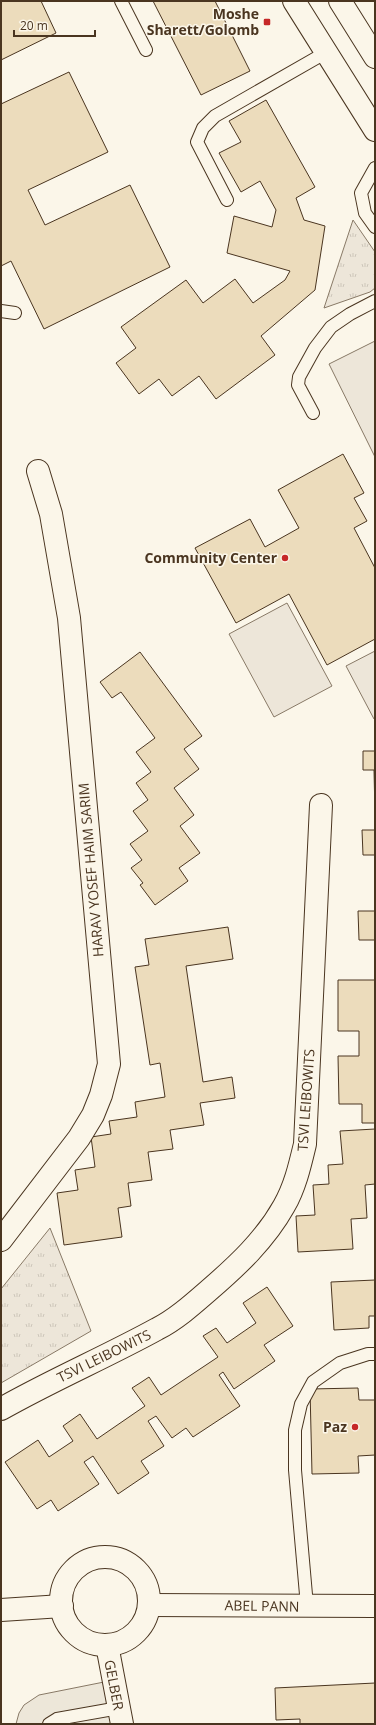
<svg xmlns="http://www.w3.org/2000/svg" width="376" height="1725" viewBox="0 0 376 1725" font-family="'Open Sans',sans-serif">
	<style>
		.park { fill: url(#park-tufts); stroke: #887966 }
		.pitch { fill: #ede6d9; stroke: #887966 }
		.parking { fill: #ede7d9; stroke: #887966 }
		.building { fill: #ecdcbc; stroke: #4a3520 }
		.lines { fill: none; stroke-linecap: round; stroke-linejoin: round }
		.lane-casing { stroke: #4a3520; stroke-width: 14 }
		.street-casing { stroke: #4a3520; stroke-width: 24 }
		.secondary-casing { stroke: #4a3520; stroke-width: 24 }
		.lane { stroke: #fbf6e9; stroke-width: 12 }
		.street { stroke: #fbf6e9; stroke-width: 22 }
		.secondary { stroke: #fbf6e9; stroke-width: 22 }
		.poi-dot { fill: #c62828; stroke: #fbf6e9; stroke-width: 1.5 }
		.labels { text-anchor: middle; stroke-width: 3; stroke-linejoin: round; paint-order: stroke }
		.poi-label { font-size: 14px; font-weight: bold; fill: #4a3520; stroke: #fbf6e9; text-anchor: end }
		.street-label { font-size: 14px; fill: #4a3520; stroke: #fbf6e9 }
	</style>
	<defs>
		<pattern id="park-tufts" width="24" height="20" patternUnits="userSpaceOnUse"><rect width="24" height="20" fill="#ede6d9"/><path d="M3 7l-1-3M5 7V3M7 7l1-3M15 17l-1-3M17 17v-4M19 17l1-3" fill="none" stroke="#cdc6ba"/></pattern>
	</defs>
	<rect width="100%" height="100%" fill="#fbf6e9"/>
	<g class="park">
		<path d="M353 220 375 252V288L370 292 324 308Z"/>
		<path d="M50 1228 91 1331 1 1383V1289Z"/>
	</g>
	<g class="pitch">
		<path d="M375 341V457L329 364Z"/>
		<path d="M287 603 332 686 274 717 229 634Z"/>
		<path d="M375 651V718L374 719 346 666Z"/>
	</g>
	<path class="parking" d="M109 1681 115 1724H16L19 1713 24 1705 39 1695Z"/>
	<g class="building">
		<path d="M1 1H41L56 33 1 60Z"/>
		<path d="M153 1H215L250 71 201 95Z"/>
		<path d="M69 72 108 152 28 190 45 225 130 185 170 267 44 329 11 261 1 266V104Z"/>
		<path d="M266 100 315 187 296 198 304 220 325 226 315 290 261 336 275 355 216 399 199 376 172 396 159 379 139 394 116 363 136 348 121 327 186 280 203 303 235 279 253 303 285 280 290 271 227 253 234 216 272 227 276 210 260 181 241 192 219 153 241 142 229 121Z"/>
		<path d="M343 454 364 493 354 498 367 521 354 528 375 568V639L327 665 289 594 236 623 195 548 250 519 265 547 299 528 278 490Z"/>
		<path d="M140 652 202 736 184 749 199 769 174 788 194 815 180 826 200 853 179 868 188 881 155 905 140 885 143 883 131 868 142 860 130 844 148 831 133 811 148 800 136 783 151 772 136 752 155 738 121 692 112 698 100 682Z"/>
		<path d="M363 751H375V814L374 770H363Z"/>
		<path d="M362 830H375V855H363Z"/>
		<path d="M358 911H375V940H359Z"/>
		<path d="M228 927 233 959 186 966 203 1082 232 1077 235 1098 200 1103 204 1125 170 1130 173 1149 148 1152 152 1180 128 1183 131 1206 118 1208 122 1237 64 1245 57 1193 78 1190 75 1170 95 1167 91 1137 111 1134 109 1121 137 1117 135 1102 165 1097 160 1063 150 1065 135 967 149 965 145 939Z"/>
		<path d="M338 980H375V1123H362V1104H339L338 1056H359V1031H338Z"/>
		<path d="M375 1129V1184L365 1185 367 1218 351 1219 353 1249 298 1252 296 1216 315 1215 313 1185 329 1184 328 1165 343 1164 340 1131Z"/>
		<path d="M375 1280V1316H369V1328L334 1330 331 1282Z"/>
		<path d="M267 1287 293 1326 264 1345 275 1361 234 1389 223 1372 219 1375 240 1406 193 1437 186 1428 172 1438 156 1416 148 1421 164 1446 141 1461 149 1473 118 1494 93 1456 84 1462 99 1484 58 1511 51 1500 37 1509 5 1462 38 1440 49 1457 73 1441 63 1426 80 1414 97 1439 145 1406 132 1388 140 1383 149 1377 161 1395 218 1357 203 1336 216 1328 227 1343 256 1323 243 1303Z"/>
		<path d="M358 1388 359 1400H375V1455L358 1456 359 1473 312 1474 310 1389Z"/>
		<path d="M375 1683V1724H300V1719L276 1720 275 1688Z"/>
	</g>
	<g class="lines">
		<g class="lane-casing">
			<g id="lane">
				<path d="M121 1 146 50"/>
				<path d="M375 168 361 193 365 213 375 227"/>
				<path d="M227 200 197 142 203 128 215 116 325 53"/>
				<path d="M1 311 15 313"/>
				<path d="M313 413 298 385 299 377 315 348 331 327 350 314 375 301"/>
				<path d="M307 1606 295 1470V1430L301 1404 313 1382 340 1363 368 1354H375"/>
				<path d="M49 1724 57 1719 119 1708"/>
			</g>
		</g>
		<g class="street-casing">
			<g id="street">
				<path d="M1 1240 79 1138 93 1115 101 1095 109 1064 69 618 51 514 38 471"/>
				<path d="M1 1409C52 1380 106 1357 157 1329 175 1320 192 1305 208 1291 237 1266 265 1240 284 1206 295 1187 300 1165 305 1144L321 805"/>
				<circle cx="105" cy="1601" r="44"/>
				<path d="M149 1605 375 1606"/>
				<path d="M1 1610 62 1606"/>
				<path d="M107 1645 122 1724"/>
			</g>
		</g>
		<g class="secondary-casing">
			<g id="secondary">
				<path d="M294 1 375 130"/>
				<path d="M340 1 375 57"/>
			</g>
		</g>
		<use href="#lane" class="lane"/>
		<use href="#street" class="street"/>
		<use href="#secondary" class="secondary"/>
	</g>
	<g class="poi-dot">
		<rect x="263" y="18" width="8" height="8" rx="2"/>
		<circle cx="285" cy="558" r="4"/>
		<circle cx="355" cy="1427" r="4"/>
	</g>
	<g class="labels">
		<g class="poi-label">
			<text x="259" y="19">Moshe<tspan x="259" dy="16">Sharett/Golomb</tspan></text>
			<text x="277" y="563">Community Center</text>
			<text x="347" y="1432">Paz</text>
		</g>
		<g class="street-label">
			<text transform="translate(91 870) rotate(-95)" y="5">HARAV YOSEF HAIM SARIM</text>
			<text transform="translate(306 1100) rotate(-86)" y="5">TSVI LEIBOWITS</text>
			<text transform="translate(104 1356) rotate(-26)" y="5">TSVI LEIBOWITS</text>
			<text transform="translate(262 1606) rotate(1)" y="5">ABEL PANN</text>
			<text transform="translate(114 1685) rotate(79)" y="5">GELBER</text>
		</g>
	</g>
	<rect width="376" height="1725" fill="none" stroke="#4a3520" stroke-width="4"/>
	<path d="M14 30v6h81v-6" fill="none" stroke="#4a3520" stroke-width="2"/>
	<text x="20" y="30" font-size="12" fill="#4a3520" stroke="#fbf6e9" stroke-width="3" paint-order="stroke">20 m</text>
</svg>
